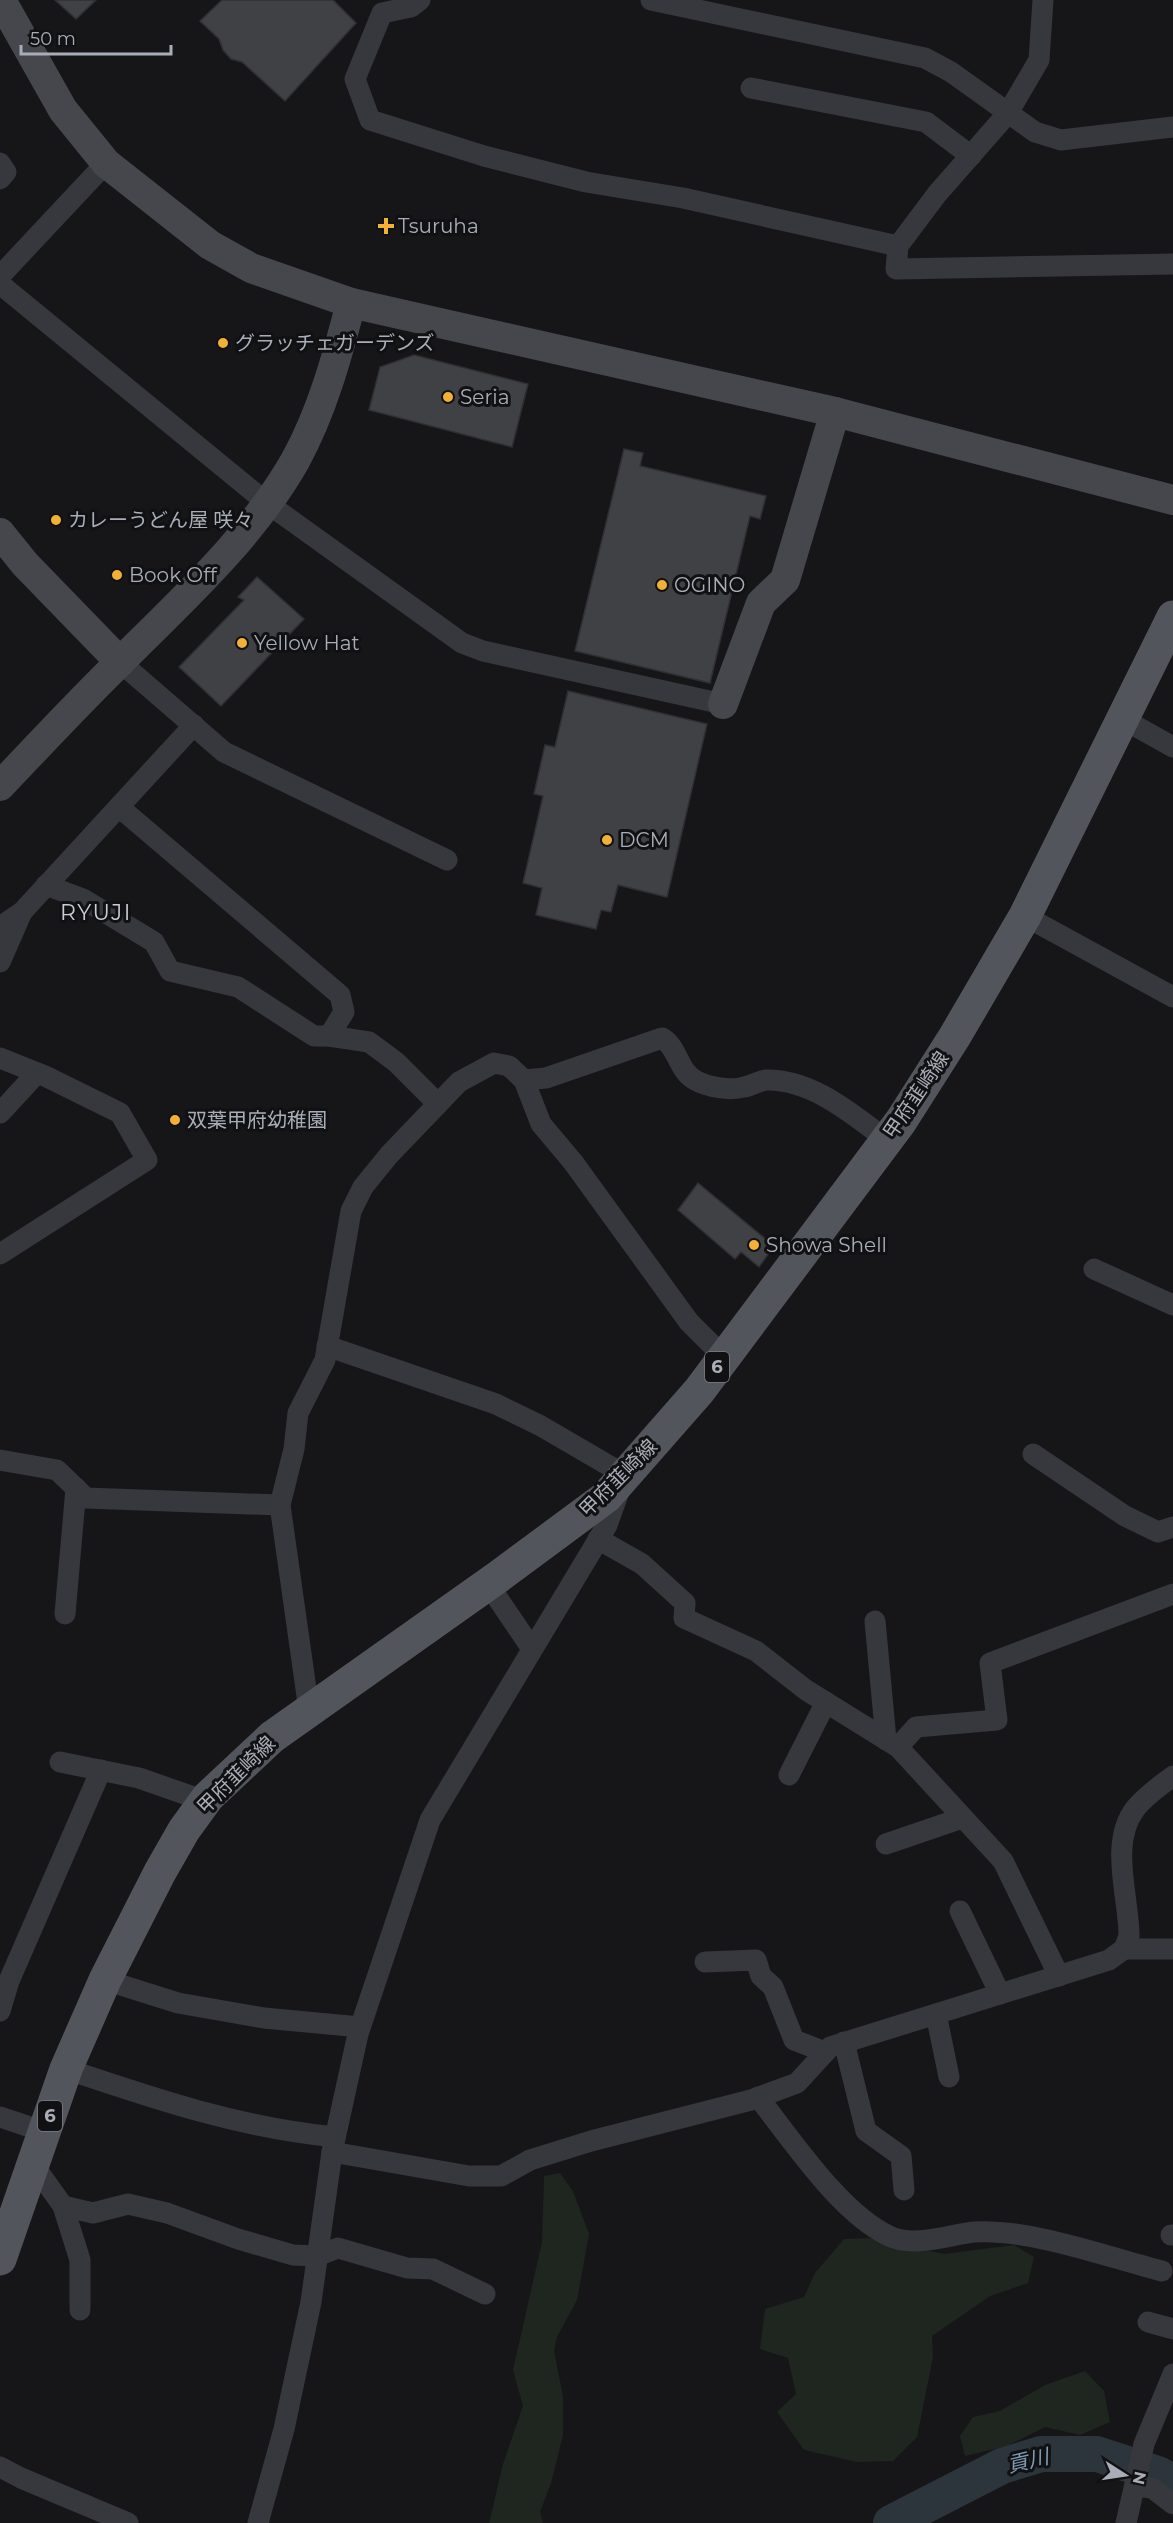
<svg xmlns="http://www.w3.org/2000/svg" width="1173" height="2523" viewBox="0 0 1173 2523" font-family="Montserrat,'Noto Sans JP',sans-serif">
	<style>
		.green { fill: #1e261f }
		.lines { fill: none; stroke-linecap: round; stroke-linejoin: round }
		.river { stroke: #2c353c; stroke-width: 36 }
		.building { fill: #404145; stroke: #303034; stroke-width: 1.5 }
		.street { stroke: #37383d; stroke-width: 21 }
		.secondary { stroke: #45474d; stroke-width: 30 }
		.primary { stroke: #53555c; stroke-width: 33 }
		.poi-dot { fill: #f2b134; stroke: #111113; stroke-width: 2 }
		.labels { text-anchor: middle; stroke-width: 6; stroke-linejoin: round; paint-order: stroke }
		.shield { fill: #111113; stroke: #7b7e86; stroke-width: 1.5 }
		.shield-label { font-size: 18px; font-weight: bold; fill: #a8adb8 }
		.poi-label { font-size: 20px; fill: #a8adb8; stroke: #111113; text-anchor: start }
		.street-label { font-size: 20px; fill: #a8adb8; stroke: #111113 }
		.water-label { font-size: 21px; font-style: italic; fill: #7f9bb3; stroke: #111113 }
		.quarter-label { font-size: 22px; letter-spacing: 1.5px; fill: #c9ccd4; stroke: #111113 }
	</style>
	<rect width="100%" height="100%" fill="#161618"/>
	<g class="green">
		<path d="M560 2173 573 2191 589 2234 577 2300 557 2337 554 2351 563 2396V2435L551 2483 540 2512 543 2523H489L503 2464 523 2406 513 2370 542 2242 544 2176Z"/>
		<path d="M869 2238 944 2254 1014 2245 1034 2257 1028 2283 990 2296 932 2336 933 2357 917 2437 893 2461 857 2462 804 2450 777 2412 796 2394 788 2358 760 2349 765 2309 804 2297 815 2273 844 2239Z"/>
		<path d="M1085 2371 1104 2391 1110 2422 1080 2435 1045 2427 1007 2446 965 2456 960 2436 973 2417 1000 2411 1045 2385Z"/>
	</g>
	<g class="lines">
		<path class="river" d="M891 2523 1002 2466 1041 2454H1097L1158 2474 1173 2483"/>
	</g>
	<g class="building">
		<path d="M55 0H96L76 19Z"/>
		<path d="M222 0H333L356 23 285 101 242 62 231 59 223 50 219 39 200 21Z"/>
		<path d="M414 355 528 384 512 447 369 410 380 367Z"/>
		<path d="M624 449 643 453 640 466 766 496 760 519 750 516 710 683 575 651Z"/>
		<path d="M257 577 304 619 221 706 179 667 244 600 238 597Z"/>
		<path d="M568 691 707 724 667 897 618 885 611 912 601 910 596 929 536 915 542 888 523 883 543 796 534 794 545 745 555 747Z"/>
		<path d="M698 1183 774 1246 759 1267 741 1252 735 1259 678 1210Z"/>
	</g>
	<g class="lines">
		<g class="street">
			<path d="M420 0 411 7 382 13 355 79 370 120 484 156 586 182 683 198 898 246 937 194 1008 113 1039 60 1043 0"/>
			<path d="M651 0 925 58 951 72 1035 132 1061 140 1173 127"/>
			<path d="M751 88 926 122 971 156"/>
			<path d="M0 163 6 172 0 179"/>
			<path d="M898 246 896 269 1173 264"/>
			<path d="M0 276 106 163"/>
			<path d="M0 284 267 503 462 643 483 651 723 704"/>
			<path d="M120 662 224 752 447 860"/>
			<path d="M1123 719 1173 747"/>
			<path d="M46 885 83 899 154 942 170 971 238 987 314 1036H329L344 1012 340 995 119 807"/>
			<path d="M1025 916 1173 997"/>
			<path d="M0 927 22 912 194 725"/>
			<path d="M0 962 22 912"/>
			<path d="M329 1036 369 1042 396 1062 438 1104"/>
			<path d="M0 1058 45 1076 120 1113 147 1160 0 1254"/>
			<path d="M524 1080 541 1124 573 1162 689 1322 724 1357"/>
			<path d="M0 1113 37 1073"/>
			<path d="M1094 1269 1173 1305"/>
			<path d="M1033 1454 1125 1516 1158 1532 1173 1527"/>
			<path d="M0 1460 57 1470 86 1498 280 1505"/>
			<path d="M598 1539 642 1564 685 1603 684 1618 756 1651 806 1690 898 1747 1003 1861 1059 1976"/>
			<path d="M488 1584 532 1649"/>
			<path d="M65 1614 76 1488"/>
			<path d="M875 1621 886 1740"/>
			<path d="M309 1710 280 1505 294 1449 298 1413 325 1360 351 1211 363 1187 389 1155 459 1082 494 1063 509 1066 524 1080 546 1078 662 1038C678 1047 678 1071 695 1080 707 1087 730 1091 744 1087 751 1086 758 1081 766 1080 812 1079 852 1114 887 1140"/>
			<path d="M898 1747 916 1727 997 1720 990 1663 1173 1594"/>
			<path d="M60 1762 139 1778 205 1801"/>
			<path d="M789 1775 826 1702"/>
			<path d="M886 1844 962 1818"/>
			<path d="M960 1911 1000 1994"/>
			<path d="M1124 1949H1173"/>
			<path d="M705 1962 756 1960 761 1976 773 1987 794 2040 825 2052"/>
			<path d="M105 1980 178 2003 264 2018 360 2027"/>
			<path d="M0 2011 9 1981 101 1770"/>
			<path d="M936 2014 949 2077"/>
			<path d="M844 2042 866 2131 901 2156 904 2190"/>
			<path d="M66 2069C155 2099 241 2128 335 2137"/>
			<path d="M758 2097C792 2140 840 2213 889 2236 914 2248 948 2235 974 2232 1028 2228 1108 2257 1162 2271"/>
			<path d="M0 2117 45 2132"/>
			<path d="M332 2152 469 2176H501L530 2160 591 2141 751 2100 797 2083 830 2047 1109 1960 1124 1949 1129 1936C1129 1897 1109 1843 1135 1809 1145 1796 1160 1786 1173 1776"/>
			<path d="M33 2164 63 2206 80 2260V2310"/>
			<path d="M63 2206 93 2213 128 2204 167 2213 238 2239 293 2255 317 2256 338 2248 407 2268 433 2269 485 2294"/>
			<path d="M1171 2235H1173"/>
			<path d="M1148 2322 1173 2329"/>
			<path d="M0 2467 21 2478 128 2523"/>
			<path d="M1136 2486 1152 2488 1173 2504"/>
			<path d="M258 2523 284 2429 311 2302 332 2152 358 2034 430 1820 607 1525 625 1475 541 1426 496 1404 327 1346"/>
			<path d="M1126 2523 1144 2444 1173 2374"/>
		</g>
		<g class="secondary">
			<path d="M1 0 63 110 106 163 210 245 251 268 351 303 835 412 1173 500"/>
			<path d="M0 533 25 564 120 662"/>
			<path d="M723 704 761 603 785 580 835 412"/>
			<path d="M0 786C40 744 79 702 120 662 182 600 251 538 295 461 322 412 337 357 351 303"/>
		</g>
		<path class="primary" d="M0 2259 66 2069 105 1980 160 1872 184 1830 208 1797 272 1737 498 1577 606 1497 699 1391 901 1121 955 1036 1025 916 1173 617"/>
	</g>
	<g class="poi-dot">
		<path d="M383 217h6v6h6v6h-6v6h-6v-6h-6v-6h6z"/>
		<circle cx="223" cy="343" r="6"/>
		<circle cx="448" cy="397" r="6"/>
		<circle cx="56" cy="520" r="6"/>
		<circle cx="117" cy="575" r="6"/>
		<circle cx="662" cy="585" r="6"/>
		<circle cx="242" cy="643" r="6"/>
		<circle cx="607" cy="840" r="6"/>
		<circle cx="175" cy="1120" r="6"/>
		<circle cx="754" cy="1245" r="6"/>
	</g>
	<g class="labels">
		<g class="shield">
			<rect x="705" y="1352" width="24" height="30" rx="4.5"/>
			<rect x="38" y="2101" width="24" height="30" rx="4.5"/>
		</g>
		<g class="shield-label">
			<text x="717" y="1373">6</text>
			<text x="50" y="2122">6</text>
		</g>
		<g class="poi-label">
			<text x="398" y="233">Tsuruha</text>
			<text x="235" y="350">グラッチェガーデンズ</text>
			<text x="460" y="404">Seria</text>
			<text x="68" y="527">カレーうどん屋 咲々</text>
			<text x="129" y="582">Book Off</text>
			<text x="674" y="592">OGINO</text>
			<text x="254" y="650">Yellow Hat</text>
			<text x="619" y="847">DCM</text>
			<text x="187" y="1127">双葉甲府幼稚園</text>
			<text x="766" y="1252">Showa Shell</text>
		</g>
		<g class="street-label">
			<text transform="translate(916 1095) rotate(-56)" y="7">甲府韮崎線</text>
			<text transform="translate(618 1478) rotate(-45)" y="7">甲府韮崎線</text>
			<text transform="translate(236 1775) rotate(-45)" y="7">甲府韮崎線</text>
		</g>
		<g class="water-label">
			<text transform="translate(1028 2461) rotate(-13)" y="7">貢川</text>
		</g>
		<g class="quarter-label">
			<text x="96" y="920">RYUJI</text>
		</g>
	</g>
	<g transform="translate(1125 2475) rotate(102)" stroke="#111113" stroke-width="4.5" paint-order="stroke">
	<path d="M0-4.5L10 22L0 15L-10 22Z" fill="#a8adb8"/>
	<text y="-9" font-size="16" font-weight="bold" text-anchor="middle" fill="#a8adb8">N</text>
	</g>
	<path d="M21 45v9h150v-9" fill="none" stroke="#a8adb8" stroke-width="3"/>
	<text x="30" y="45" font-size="18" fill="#a8adb8" stroke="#111113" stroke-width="4.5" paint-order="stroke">50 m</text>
</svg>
